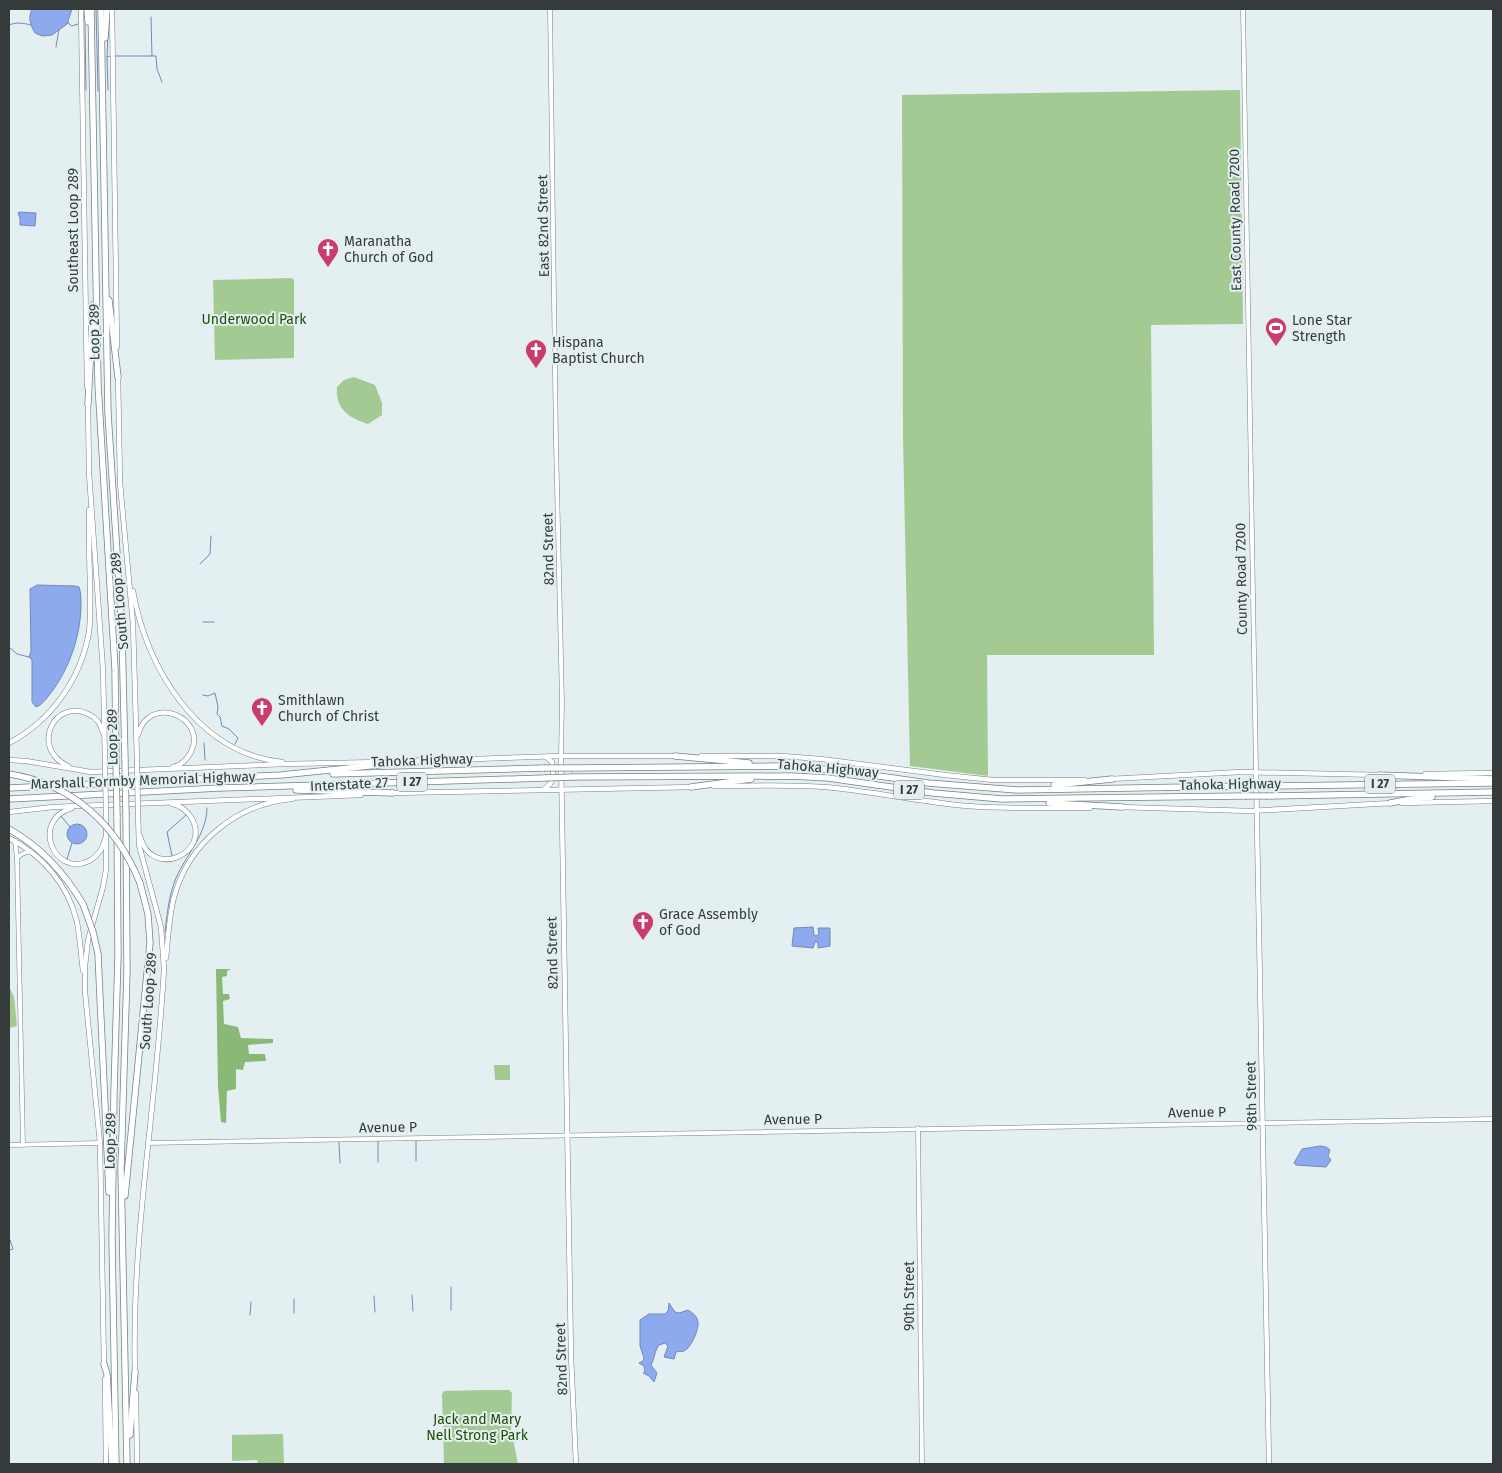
<svg xmlns="http://www.w3.org/2000/svg" width="1502" height="1473" viewBox="0 0 1502 1473" font-family="'Fira Sans',sans-serif">
	<style>
		.green { fill: #a4ca94 }
		.forest { fill: #8ab977 }
		.water { fill: #8eaaef; stroke: #7389b9 }
		.lines { fill: none; stroke-linecap: round; stroke-linejoin: round }
		.stream { stroke: #7389b9; stroke-width: 1 }
		.minor-casing { stroke: #758182; stroke-width: 5 }
		.major-casing { stroke: #758182; stroke-width: 5.5 }
		.highway-casing { stroke: #758182; stroke-width: 7 }
		.minor { stroke: #fff; stroke-width: 4 }
		.major { stroke: #fff; stroke-width: 4.5 }
		.highway { stroke: #fff; stroke-width: 5.5 }
		.major-bridge-casing { stroke: #758182; stroke-width: 5.5; stroke-linecap: butt }
		.highway-bridge-casing { stroke: #758182; stroke-width: 7; stroke-linecap: butt }
		.major-bridge { stroke: #fff; stroke-width: 4.5 }
		.highway-bridge { stroke: #fff; stroke-width: 5.5 }
		.labels { text-anchor: middle; stroke-width: 4; stroke-linejoin: round; paint-order: stroke }
		.shield { fill: #e3eff0; stroke: #697171; stroke-width: 1 }
		.shield-label { font-size: 12px; font-weight: bold; fill: #353b3b }
		.street-label { font-size: 14px; fill: #353b3b; stroke: #e3eff0 }
		.poi-label { font-size: 14px; fill: #353b3b; stroke: #e3eff0; text-anchor: start }
		.park-label { font-size: 14px; fill: #214d06; stroke: #e3eff0 }
	</style>
	<rect width="100%" height="100%" fill="#e3eff0"/>
	<g class="green">
		<path d="M1240 90 1243 324 1151 325 1154 655H987L988 776 910 766 903 438 902 95Z"/>
		<path d="M291 278 294 280V358L215 360 213 280Z"/>
		<path d="M354 377 375 385 382 403V415L368 424C349 418 335 409 337 387L344 380Z"/>
		<path d="M9 986 14 997 17 1026 9 1028Z"/>
		<path d="M494 1065H510V1080H495Z"/>
		<path d="M483 1390H509L512 1393 511 1429 518 1464H444L442 1394 444 1391Z"/>
		<path d="M283 1434 284 1464H258L257 1460 232 1461V1435Z"/>
	</g>
	<path class="forest" d="M216 969H231L227 971V976L222 977 223 994H229L230 999 223 1001 224 1024 238 1027 241 1038 273 1039V1043L248 1045 249 1054H265L266 1061 245 1062 243 1070 236 1069V1089L227 1091 226 1123 221 1122 218 1087Z"/>
	<g class="water">
		<path d="M32 9H72L67 24 52 35 42 36 35 33C30 24 28 18 32 9Z"/>
		<path d="M19 212 36 213 35 226 20 225V218L18 213Z"/>
		<path d="M37 585 75 586 79 587C81 593 81 597 81 603 81 635 70 668 50 694 46 699 42 705 36 707L32 702V660L29 657 31 651 30 589Z"/>
		<circle cx="77" cy="834" r="10"/>
		<path d="M813 927 814 935 816 936 819 934 818 928H830V946L818 948V942H815L813 948 792 946 794 928Z"/>
		<path d="M1320 1146 1326 1147 1330 1150 1328 1156 1331 1160 1326 1167 1296 1165 1294 1163 1302 1149Z"/>
		<path d="M669 1303 675 1312 679 1313 688 1310C693 1313 697 1316 698 1322 699 1330 691 1348 684 1351 682 1352 679 1351 676 1352L674 1359 664 1357 668 1346 665 1343 659 1345C654 1352 655 1358 651 1365L657 1373 654 1382 649 1376 643 1373 645 1371 644 1366 639 1363 643 1361 644 1358 640 1346V1320L649 1314H665L668 1311Z"/>
	</g>
	<g class="lines">
		<g class="stream">
			<path d="M96 9 98 91"/>
			<path d="M68 22 69 24 72 26 78 24"/>
			<path d="M9 25C15 22 24 23 31 25"/>
			<path d="M85 25 86 90"/>
			<path d="M108 33 107 57 110 56"/>
			<path d="M56 47 59 29"/>
			<path d="M114 56H152L151 17"/>
			<path d="M152 56H156L157 69 162 82"/>
			<path d="M107 57 108 90"/>
			<path d="M200 564 210 554 211 536"/>
			<path d="M203 622H214"/>
			<path d="M9 647 17 654 29 657"/>
			<path d="M203 695 208 696 215 693 218 707 217 714 220 717 222 726 229 729 238 738 235 744"/>
			<path d="M204 743 205 760"/>
			<path d="M61 816 70 827"/>
			<path d="M172 856 167 832 186 815"/>
			<path d="M67 859 72 843"/>
			<path d="M165 932C167 914 169 895 176 878 186 855 207 834 207 808"/>
			<path d="M378 1139V1162"/>
			<path d="M416 1141V1161"/>
			<path d="M339 1142 340 1163"/>
			<path d="M9 1237 13 1249 9 1250"/>
			<path d="M451 1287V1310"/>
			<path d="M412 1295 413 1311"/>
			<path d="M374 1296 375 1312"/>
			<path d="M294 1299V1313"/>
			<path d="M250 1315 251 1302"/>
		</g>
		<g class="minor-casing">
			<g id="minor">
				<path d="M550 9 556 442 562 702 561 756"/>
				<path d="M1243 9 1256 771"/>
				<path d="M15 841 17 858 23 1145"/>
				<path d="M17 858 22 854 30 851"/>
				<path d="M918 1128 922 1464"/>
				<path d="M148 1143 1493 1119"/>
				<path d="M9 1145 100 1143"/>
			</g>
		</g>
		<g class="major-casing">
			<g id="major">
				<path d="M81 9 87 387"/>
				<path d="M112 9 117 347"/>
				<path d="M118 375 120 483 133 624 137 760"/>
				<path d="M88 403 89 473 103 670 105 761"/>
				<path d="M133 591C146 667 197 753 282 762"/>
				<path d="M138 735C149 692 208 718 191 752 187 760 181 765 173 767"/>
				<path d="M9 743C51 721 81 679 89 632 91 616 90 599 90 582 89 558 89 534 89 510"/>
				<path d="M561 756 571 1356 576 1464"/>
				<path d="M701 756H782L821 759 945 775 993 780H1085"/>
				<path d="M9 760 26 761 91 772 284 764 381 762"/>
				<path d="M417 761 561 756H676"/>
				<path d="M68 766C29 748 55 696 90 715 97 718 101 725 103 733"/>
				<path d="M1256 771 1269 1464"/>
				<path d="M1425 774 1493 773"/>
				<path d="M1110 779 1241 772 1382 775"/>
				<path d="M714 786C751 786 788 784 824 787 872 791 920 802 968 806 1008 809 1049 808 1090 808"/>
				<path d="M544 789C555 782 554 775 552 762L546 757"/>
				<path d="M391 793 694 787"/>
				<path d="M1402 803 1493 801"/>
				<path d="M1120 807 1250 811 1392 803"/>
				<path d="M72 808C30 820 54 878 89 861 98 856 103 849 105 839"/>
				<path d="M9 812 53 807 361 795"/>
				<path d="M140 836C151 881 213 853 191 817 186 810 179 805 172 804"/>
				<path d="M9 838C42 855 68 884 77 922 80 938 81 955 83 971"/>
				<path d="M166 958C168 938 169 917 174 897 189 843 236 804 292 799"/>
				<path d="M104 1366 100 1143 85 992V966L88 940 103 887 106 870V816"/>
				<path d="M135 1373C131 1237 157 1104 164 968L161 927 139 845 138 814"/>
				<path d="M105 1379 106 1464"/>
				<path d="M136 1393 137 1464"/>
			</g>
		</g>
		<g class="highway-casing">
			<g id="highway">
				<path d="M87 9 88 22"/>
				<path d="M91 9 98 384 115 669 116 761"/>
				<path d="M101 9 108 413 122 631 125 760"/>
				<path d="M105 38 107 9"/>
				<path d="M109 300 118 377"/>
				<path d="M88 404 93 305"/>
				<path d="M675 756 749 763"/>
				<path d="M573 768 778 766 837 770 928 783 1017 790 1245 786"/>
				<path d="M333 774 544 768"/>
				<path d="M1379 775 1493 779"/>
				<path d="M573 777 791 776 828 778 933 793 1002 799 1245 796"/>
				<path d="M1054 785 1112 779"/>
				<path d="M1268 786 1493 783"/>
				<path d="M691 787 751 779"/>
				<path d="M9 788 281 775 418 761"/>
				<path d="M296 790 393 793"/>
				<path d="M1268 796 1493 792"/>
				<path d="M9 799 220 788 545 778"/>
				<path d="M1049 803 1122 807"/>
				<path d="M1390 803 1412 799 1432 797"/>
				<path d="M126 815 127 972 121 1168 127 1464"/>
				<path d="M9 829C41 847 64 872 83 904"/>
				<path d="M98 954 109 1192"/>
				<path d="M125 1196 150 943 148 914 140 883"/>
				<path d="M104 1364 107 1374 112 1464"/>
				<path d="M130 1435 135 1372"/>
				<path d="M116 1464 112 1238 114 1092 118 955 117 816"/>
			</g>
		</g>
		<use href="#minor" class="minor"/>
		<use href="#major" class="major"/>
		<use href="#highway" class="highway"/>
		<g class="major-bridge-casing">
			<g id="major-bridge">
				<path d="M137 760 138 814"/>
				<path d="M105 761 106 816"/>
			</g>
		</g>
		<g class="highway-bridge-casing">
			<g id="highway-bridge">
				<path d="M125 760 126 815"/>
				<path d="M116 761 117 816"/>
				<path d="M544 768H573"/>
				<path d="M9 774C73 784 116 824 140 883"/>
				<path d="M545 778 573 777"/>
				<path d="M1245 786H1268"/>
				<path d="M1245 796H1268"/>
				<path d="M83 904 93 932 98 954"/>
			</g>
		</g>
		<use href="#major-bridge" class="major-bridge"/>
		<use href="#highway-bridge" class="highway-bridge"/>
	</g>
	<defs>
		<g id="church-pin" transform="scale(1.125)"><path d="M0 17L-7.5 6A9.5 9.5 0 1 1 7.5 6Z" fill="#c93c6c" stroke="#e3eff0"/><path d="M-1.2-6h2.4v3.5h3.3v2.4h-3.3V6h-2.4V-.1h-3.3v-2.4h3.3Z" fill="#fff"/></g>
		<g id="stadium-pin" transform="scale(1.125)"><path d="M0 17L-7.5 6A9.5 9.5 0 1 1 7.5 6Z" fill="#c93c6c" stroke="#e3eff0"/><path d="M0-5a6.5 5 0 1 0 0 10a6.5 5 0 1 0 0-10ZM-3.5-1.8h7v3.6h-7Z" fill="#fff"/></g>
	</defs>
	<g fill-rule="evenodd">
		<use href="#church-pin" x="328" y="249"/>
		<use href="#stadium-pin" x="1276" y="328"/>
		<use href="#church-pin" x="536" y="350"/>
		<use href="#church-pin" x="262" y="708"/>
		<use href="#church-pin" x="643" y="922"/>
	</g>
	<g class="labels">
		<g class="shield">
			<rect x="397" y="772.5" width="30" height="19" rx="4"/>
			<rect x="1365" y="774.5" width="30" height="19" rx="4"/>
			<rect x="894" y="780.5" width="30" height="19" rx="4"/>
		</g>
		<g class="shield-label">
			<text x="412" y="786">I 27</text>
			<text x="1380" y="788">I 27</text>
			<text x="909" y="794">I 27</text>
		</g>
		<g class="street-label">
			<text transform="translate(1235 220) rotate(-91)" y="5">East County Road 7200</text>
			<text transform="translate(543 226) rotate(-91)" y="5">East 82nd Street</text>
			<text transform="translate(73 230) rotate(-90)" y="5">Southeast Loop 289</text>
			<text transform="translate(94 332) rotate(-91)" y="5">Loop 289</text>
			<text transform="translate(548 549) rotate(-91)" y="5">82nd Street</text>
			<text transform="translate(1241 579) rotate(-91)" y="5">County Road 7200</text>
			<text transform="translate(119 601) rotate(-95)" y="5">South Loop 289</text>
			<text transform="translate(112 737) rotate(-91)" y="5">Loop 289</text>
			<text transform="translate(422 760) rotate(-2)" y="5">Tahoka Highway</text>
			<text transform="translate(828 768) rotate(5)" y="5">Tahoka Highway</text>
			<text transform="translate(143 780) rotate(-2)" y="5">Marshall Formby Memorial Highway</text>
			<text transform="translate(349 784) rotate(-3)" y="5">Interstate 27</text>
			<text transform="translate(1230 784) rotate(-1)" y="5">Tahoka Highway</text>
			<text transform="translate(552 953) rotate(-91)" y="5">82nd Street</text>
			<text transform="translate(148 1001) rotate(-86)" y="5">South Loop 289</text>
			<text transform="translate(1251 1096) rotate(-91)" y="5">98th Street</text>
			<text transform="translate(1197 1112) rotate(-1)" y="5">Avenue P</text>
			<text transform="translate(793 1119) rotate(-1)" y="5">Avenue P</text>
			<text transform="translate(388 1127) rotate(-1)" y="5">Avenue P</text>
			<text transform="translate(110 1141) rotate(-89)" y="5">Loop 289</text>
			<text transform="translate(909 1296) rotate(-90)" y="5">90th Street</text>
			<text transform="translate(561 1359) rotate(-92)" y="5">82nd Street</text>
		</g>
		<g class="poi-label">
			<text x="344" y="246">Maranatha<tspan x="344" dy="16">Church of God</tspan></text>
			<text x="1292" y="325">Lone Star<tspan x="1292" dy="16">Strength</tspan></text>
			<text x="552" y="347">Hispana<tspan x="552" dy="16">Baptist Church</tspan></text>
			<text x="278" y="705">Smithlawn<tspan x="278" dy="16">Church of Christ</tspan></text>
			<text x="659" y="919">Grace Assembly<tspan x="659" dy="16">of God</tspan></text>
		</g>
		<g class="park-label">
			<text x="254" y="324">Underwood Park</text>
			<text x="477" y="1424">Jack and Mary<tspan x="477" dy="16">Nell Strong Park</tspan></text>
		</g>
	</g>
	<rect width="1502" height="1473" fill="none" stroke="#353b3b" stroke-width="20"/>
</svg>
